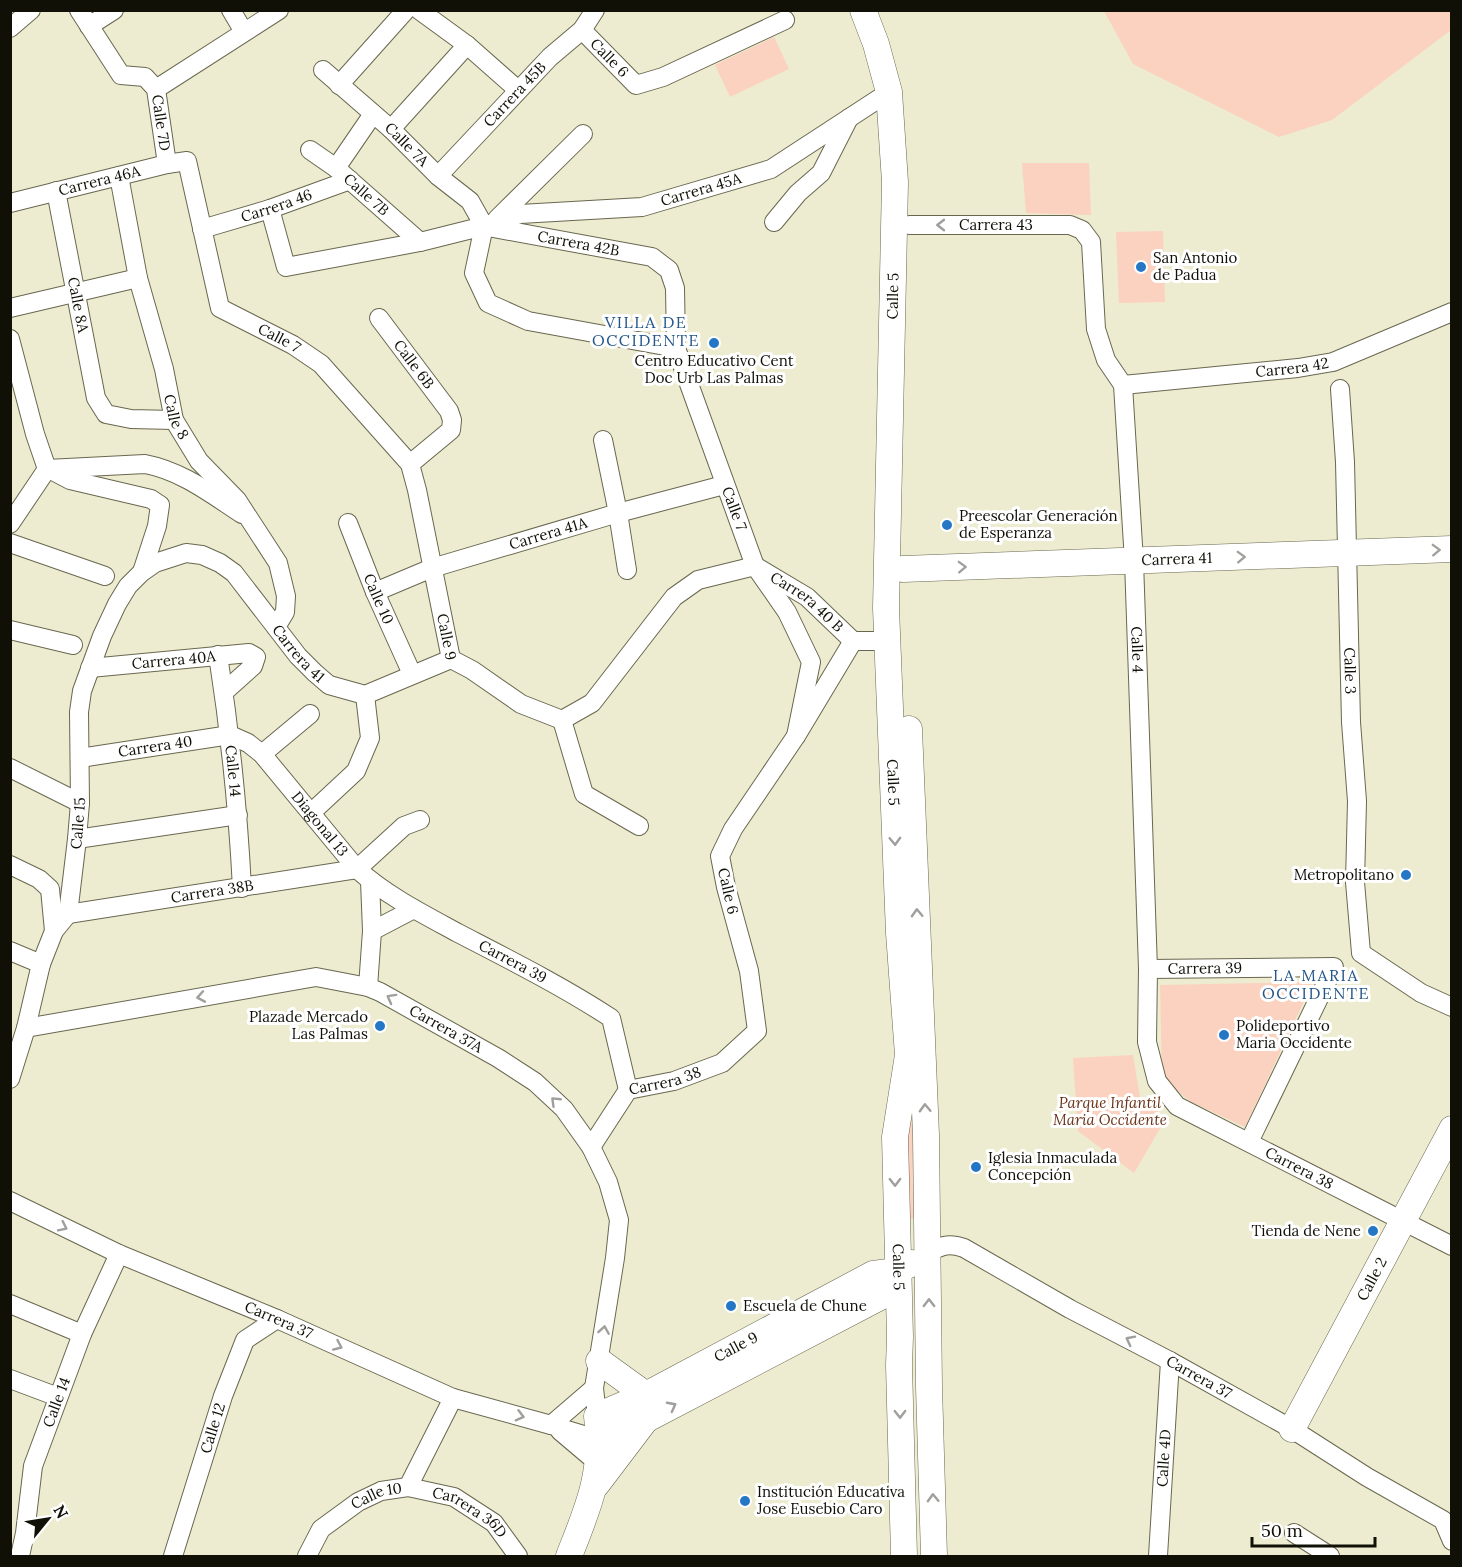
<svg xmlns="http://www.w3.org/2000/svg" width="1462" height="1567" viewBox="0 0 1462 1567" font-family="Lora,serif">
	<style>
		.green { fill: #fbd1bf }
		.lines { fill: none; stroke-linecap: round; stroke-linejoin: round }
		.street-casing { stroke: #69674f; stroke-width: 20 }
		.secondary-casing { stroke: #69674f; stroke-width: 27 }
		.street { stroke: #fff; stroke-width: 18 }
		.secondary { stroke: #fff; stroke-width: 26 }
		.oneway { stroke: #a09f9c }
		.poi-dot { fill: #2577c6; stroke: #fff; stroke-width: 2 }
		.labels { text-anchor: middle; stroke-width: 6; stroke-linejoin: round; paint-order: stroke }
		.street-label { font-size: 15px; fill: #111007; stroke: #fff }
		.poi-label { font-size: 15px; fill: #111007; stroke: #fff; text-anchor: start }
		.park-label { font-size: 15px; font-style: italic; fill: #6a3317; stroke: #fff }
		.neighbourhood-label { font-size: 16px; letter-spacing: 1.5px; fill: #245689; stroke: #fff }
	</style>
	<rect width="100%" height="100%" fill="#edecd0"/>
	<g class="green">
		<path d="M1104 11H1451V30L1332 120 1279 137 1133 64Z"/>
		<path d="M774 37 789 69 730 97 715 65Z"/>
		<path d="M1022 163H1089L1091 215 1026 213Z"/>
		<path d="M1163 231 1165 302 1119 303 1116 232Z"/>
		<path d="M1313 982 1245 1127 1191 1102 1162 1078 1160 985Z"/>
		<path d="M1133 1055 1140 1097 1166 1118 1134 1173 1078 1131 1073 1058Z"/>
		<path d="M913 1102 922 1218 903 1219 901 1153Z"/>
	</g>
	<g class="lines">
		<g class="street-casing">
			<g id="street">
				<path id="s1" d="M79 10 121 75 145 77 156 89 167 164"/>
				<path d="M231 10 244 32"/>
				<path d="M419 10 467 45 518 90"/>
				<path d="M89 26 114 10"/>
				<path d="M10 28 31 10"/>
				<path id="s2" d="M582 30 636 85 663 77 785 20"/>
				<path id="s3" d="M323 70 391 129 438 176 470 201 484 226"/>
				<path d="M339 85 406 10"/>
				<path d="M156 89 279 10"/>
				<path d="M391 129 467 45"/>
				<path id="s4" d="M310 150 336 168 420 242"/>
				<path d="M336 168 373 114"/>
				<path id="s5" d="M119 176 138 278 164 369 174 420 199 461 237 500 278 563 286 596 285 612 276 627"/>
				<path id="s6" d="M438 176 550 57 582 30 595 10"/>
				<path id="s7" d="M56 191 96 398 106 414 131 419 174 420"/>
				<path id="s8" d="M10 203 167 164 187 161 220 308 293 345 321 364 410 464 417 490 451 659"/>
				<path id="s9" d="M270 209 286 267 420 242 484 226 520 214 642 207 771 169 889 92"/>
				<path d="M497 219 583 134"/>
				<path d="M774 222 798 193 821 173 849 118"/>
				<path id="s10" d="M909 225H1070L1082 230 1091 242 1096 329 1106 360 1123 385 1134 561 1148 969 1147 1042 1157 1081 1177 1106 1452 1246"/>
				<path d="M484 226 474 273 488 303 528 321 676 348"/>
				<path id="s11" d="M488 227 652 257 669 270 675 288 676 348 755 566 787 612 811 662 796 736"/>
				<path id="s12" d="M202 229 270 209 350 180"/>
				<path d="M10 308 138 278"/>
				<path id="s13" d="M379 318 449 411 452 420 451 430 410 464"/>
				<path d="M10 339 35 434 47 469"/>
				<path id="s14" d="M1123 385 1298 368 1333 362 1452 312"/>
				<path id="s15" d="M1340 389 1345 462 1351 722 1357 801 1355 882 1361 953 1421 993 1452 1007"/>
				<path d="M603 440 618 513 627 570"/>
				<path d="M47 469 145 464C182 471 211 494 242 514"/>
				<path d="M49 469 70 480 151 499 160 505 157 526 142 572"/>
				<path id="s16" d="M348 523 375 592 412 674"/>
				<path d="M10 524 47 469"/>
				<path d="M10 543 105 576"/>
				<path id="s17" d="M375 592 432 568 618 513 724 485"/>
				<path d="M10 630 73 645"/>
				<path id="s18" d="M218 655C230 732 238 810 242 888"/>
				<path d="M451 659 472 670 521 704 562 720"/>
				<path id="s19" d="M90 668 249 653 256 657 253 666 224 692"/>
				<path id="s20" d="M562 720 592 703 674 597 698 580 755 566 807 597 853 641"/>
				<path d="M562 720 584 794 639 826"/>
				<path d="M262 754 310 714"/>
				<path id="s21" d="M80 758 230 735 248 743 262 754 357 869C387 896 423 914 458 933 510 960 562 986 611 1018L628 1090"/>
				<path d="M10 768 80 803"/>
				<path d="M312 812 356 771 370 738 365 695"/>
				<path d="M77 839 238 815"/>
				<path d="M10 865 39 879 50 889 54 931"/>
				<path id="s22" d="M68 914 357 869 404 826 420 820"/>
				<path d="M372 931 414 909"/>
				<path d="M10 951 41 964"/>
				<path id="s23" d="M1148 969 1334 967 1249 1142"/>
				<path d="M368 987 372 931 370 881"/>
				<path id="s24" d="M26 1028 316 977 368 987 380 992 498 1058 535 1082 564 1109 591 1147 608 1182 619 1220 615 1258 594 1388 597 1416"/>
				<path id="s25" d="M10 1079 26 1028 41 964 54 931 68 914 77 839 80 803 79 712 82 691 102 636 117 604 128 586 142 572 155 563 186 553 202 555 220 563 234 573 298 656 315 673 329 685 365 695 451 659"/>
				<path id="s26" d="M591 1147 628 1090 674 1081 722 1063 757 1031 749 971 726 887 720 856 733 829 796 736 853 641H888"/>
				<path id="s27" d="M10 1201 119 1254 277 1319 453 1398 551 1425 600 1440"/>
				<path id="s28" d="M928 1253C942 1245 949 1243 964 1248L1070 1309 1170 1361 1292 1429 1367 1477 1443 1520 1452 1541"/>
				<path d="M10 1304 82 1334"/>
				<path d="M10 1379 58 1397"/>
				<path d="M551 1425 594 1388"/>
				<path d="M560 1431 599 1464"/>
				<path id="s29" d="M408 1487 454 1497 494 1523 518 1556"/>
				<path d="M1294 1533 1330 1556"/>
				<path id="s30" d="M20 1556 25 1533 33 1466 82 1334 119 1254"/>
				<path id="s31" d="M173 1556 223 1396 245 1340 277 1319"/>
				<path id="s32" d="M307 1556 321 1529 358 1502 381 1491 408 1487 453 1398"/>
				<path id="s33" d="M1158 1556 1170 1361"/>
			</g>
		</g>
		<g class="secondary-casing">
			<g id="secondary">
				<path id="s34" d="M863 10 876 44 889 92 895 182 886 608 899 933 908 1055 895 1137 900 1337 899 1365 904 1556"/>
				<path id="s35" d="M903 569 1452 549"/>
				<path d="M909 729 926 1135 929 1387 934 1556"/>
				<path d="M599 1361 646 1395"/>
				<path id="s36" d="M1292 1429 1452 1129"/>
				<path d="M600 1440 645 1420 882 1296 897 1271"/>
				<path d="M597 1484 644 1422"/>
				<path id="s37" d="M569 1556C589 1506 604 1471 597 1416L646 1395 873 1274 897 1271 912 1263"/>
			</g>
		</g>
		<use href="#street" class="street"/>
		<use href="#secondary" class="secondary"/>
	</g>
	<defs><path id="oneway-chevron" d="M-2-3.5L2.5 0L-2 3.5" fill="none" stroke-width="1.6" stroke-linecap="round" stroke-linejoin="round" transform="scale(1.5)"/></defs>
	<g class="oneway">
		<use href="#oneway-chevron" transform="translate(941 225) rotate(180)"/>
		<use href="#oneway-chevron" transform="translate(1436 550) rotate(-2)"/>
		<use href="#oneway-chevron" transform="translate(1241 557) rotate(-2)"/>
		<use href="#oneway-chevron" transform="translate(962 567) rotate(-2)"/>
		<use href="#oneway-chevron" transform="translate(895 841) rotate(88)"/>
		<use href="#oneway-chevron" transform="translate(917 913) rotate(-92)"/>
		<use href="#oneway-chevron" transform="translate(201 997) rotate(170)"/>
		<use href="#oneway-chevron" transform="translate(391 998) rotate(-151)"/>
		<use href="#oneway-chevron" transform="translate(555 1101) rotate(-136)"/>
		<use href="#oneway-chevron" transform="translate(925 1108) rotate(-92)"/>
		<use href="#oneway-chevron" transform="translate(895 1182) rotate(89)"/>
		<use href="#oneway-chevron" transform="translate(63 1227) rotate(26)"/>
		<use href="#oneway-chevron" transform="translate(929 1303) rotate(-90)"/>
		<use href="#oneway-chevron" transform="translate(604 1330) rotate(-81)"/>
		<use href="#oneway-chevron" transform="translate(1130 1340) rotate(-153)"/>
		<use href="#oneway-chevron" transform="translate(338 1346) rotate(24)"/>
		<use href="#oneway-chevron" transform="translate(672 1406) rotate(-28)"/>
		<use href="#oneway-chevron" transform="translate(900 1414) rotate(89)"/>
		<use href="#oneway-chevron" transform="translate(520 1416) rotate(15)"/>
		<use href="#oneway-chevron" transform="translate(933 1498) rotate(-92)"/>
	</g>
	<g class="poi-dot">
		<circle cx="1141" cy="267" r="6"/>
		<circle cx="714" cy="343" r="6"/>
		<circle cx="947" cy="525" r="6"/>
		<circle cx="1406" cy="875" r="6"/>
		<circle cx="380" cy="1026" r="6"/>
		<circle cx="1224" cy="1035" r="6"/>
		<circle cx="976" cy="1167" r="6"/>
		<circle cx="1373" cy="1231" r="6"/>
		<circle cx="731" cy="1306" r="6"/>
		<circle cx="745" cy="1501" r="6"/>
	</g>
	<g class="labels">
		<g class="street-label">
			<text dy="5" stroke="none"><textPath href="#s2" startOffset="39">Calle 6</textPath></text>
			<text dy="5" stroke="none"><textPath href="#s6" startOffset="112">Carrera 45B</textPath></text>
			<text dy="5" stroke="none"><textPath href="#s1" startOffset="152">Calle 7D</textPath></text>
			<text dy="5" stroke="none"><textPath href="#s3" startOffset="112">Calle 7A</textPath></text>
			<text dy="5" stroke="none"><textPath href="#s8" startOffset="92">Carrera 46A</textPath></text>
			<text dy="5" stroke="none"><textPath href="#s9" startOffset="484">Carrera 45A</textPath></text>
			<text dy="5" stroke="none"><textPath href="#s4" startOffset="72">Calle 7B</textPath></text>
			<text dy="5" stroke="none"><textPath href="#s12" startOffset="78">Carrera 46</textPath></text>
			<text dy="5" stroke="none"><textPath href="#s10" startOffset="87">Carrera 43</textPath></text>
			<text dy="5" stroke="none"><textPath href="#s11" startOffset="92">Carrera 42B</textPath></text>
			<text transform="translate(893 296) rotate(-89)" y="5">Calle 5</text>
			<text dy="5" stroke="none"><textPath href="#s7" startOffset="116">Calle 8A</textPath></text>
			<text dy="5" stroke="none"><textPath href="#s8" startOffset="399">Calle 7</textPath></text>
			<text dy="5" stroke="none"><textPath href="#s13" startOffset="58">Calle 6B</textPath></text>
			<text dy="5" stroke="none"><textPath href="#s14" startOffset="170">Carrera 42</textPath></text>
			<text dy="5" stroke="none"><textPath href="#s5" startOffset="248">Calle 8</textPath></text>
			<text dy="5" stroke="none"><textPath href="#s11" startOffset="438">Calle 7</textPath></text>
			<text dy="5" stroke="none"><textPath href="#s17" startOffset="183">Carrera 41A</textPath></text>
			<text dy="5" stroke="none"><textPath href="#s35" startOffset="274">Carrera 41</textPath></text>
			<text dy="5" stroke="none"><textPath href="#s16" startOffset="82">Calle 10</textPath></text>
			<text dy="5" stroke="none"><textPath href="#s20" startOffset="320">Carrera 40 B</textPath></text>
			<text dy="5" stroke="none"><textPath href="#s8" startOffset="759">Calle 9</textPath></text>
			<text dy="5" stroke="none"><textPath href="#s10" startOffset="604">Calle 4</textPath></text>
			<text dy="5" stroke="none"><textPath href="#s25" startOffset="740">Carrera 41</textPath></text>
			<text dy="5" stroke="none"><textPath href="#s19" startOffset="84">Carrera 40A</textPath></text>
			<text dy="5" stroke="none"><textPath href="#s15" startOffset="282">Calle 3</textPath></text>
			<text dy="5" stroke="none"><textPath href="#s21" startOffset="76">Carrera 40</textPath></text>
			<text dy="5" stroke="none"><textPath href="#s18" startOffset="117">Calle 14</textPath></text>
			<text dy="5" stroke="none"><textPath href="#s34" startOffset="777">Calle 5</textPath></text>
			<text dy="5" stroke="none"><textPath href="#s25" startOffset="268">Calle 15</textPath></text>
			<text dy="5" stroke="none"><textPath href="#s21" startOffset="280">Diagonal 13</textPath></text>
			<text transform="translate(728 891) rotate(77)" y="5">Calle 6</text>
			<text dy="5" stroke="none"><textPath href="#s22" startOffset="146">Carrera 38B</textPath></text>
			<text dy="5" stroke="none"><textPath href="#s21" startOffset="520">Carrera 39</textPath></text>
			<text dy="5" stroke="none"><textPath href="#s23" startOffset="57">Carrera 39</textPath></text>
			<text dy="5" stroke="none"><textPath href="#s24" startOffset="436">Carrera 37A</textPath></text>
			<text dy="5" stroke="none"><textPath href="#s26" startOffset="106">Carrera 38</textPath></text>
			<text dy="5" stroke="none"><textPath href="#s10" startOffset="1206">Carrera 38</textPath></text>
			<text dy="5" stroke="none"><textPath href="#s34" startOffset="1263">Calle 5</textPath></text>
			<text dy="5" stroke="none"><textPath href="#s36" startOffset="170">Calle 2</textPath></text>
			<text dy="5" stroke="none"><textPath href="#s27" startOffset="294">Carrera 37</textPath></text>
			<text dy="5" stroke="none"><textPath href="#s37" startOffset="300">Calle 9</textPath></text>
			<text dy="5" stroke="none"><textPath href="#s28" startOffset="306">Carrera 37</textPath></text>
			<text dy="5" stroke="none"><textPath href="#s30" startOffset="159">Calle 14</textPath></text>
			<text dy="5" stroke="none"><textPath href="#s31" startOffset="134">Calle 12</textPath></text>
			<text dy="5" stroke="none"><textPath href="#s33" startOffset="98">Calle 4D</textPath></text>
			<text dy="5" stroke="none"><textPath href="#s32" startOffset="96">Calle 10</textPath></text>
			<text dy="5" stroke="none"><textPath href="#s29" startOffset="68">Carrera 36D</textPath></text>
		</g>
		<g class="poi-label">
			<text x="1153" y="263">San Antonio<tspan x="1153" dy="17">de Padua</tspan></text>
			<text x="714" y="366" text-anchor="middle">Centro Educativo Cent<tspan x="714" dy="17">Doc Urb Las Palmas</tspan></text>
			<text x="959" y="521">Preescolar Generación<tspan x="959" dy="17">de Esperanza</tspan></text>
			<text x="1394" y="880" text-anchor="end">Metropolitano</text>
			<text x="368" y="1022" text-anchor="end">Plazade Mercado<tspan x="368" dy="17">Las Palmas</tspan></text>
			<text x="1236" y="1031">Polideportivo<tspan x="1236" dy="17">Maria Occidente</tspan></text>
			<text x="988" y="1163">Iglesia Inmaculada<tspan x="988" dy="17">Concepción</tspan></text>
			<text x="1361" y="1236" text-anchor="end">Tienda de Nene</text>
			<text x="743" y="1311">Escuela de Chune</text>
			<text x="757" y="1497">Institución Educativa<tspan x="757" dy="17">Jose Eusebio Caro</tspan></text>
		</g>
		<g class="park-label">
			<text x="1110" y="1108">Parque Infantil<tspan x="1110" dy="17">Maria Occidente</tspan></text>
		</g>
		<g class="neighbourhood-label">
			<text x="646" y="328">VILLA DE<tspan x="646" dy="18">OCCIDENTE</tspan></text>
			<text x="1316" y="981">LA MARIA<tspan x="1316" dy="18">OCCIDENTE</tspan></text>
		</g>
	</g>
	<rect width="1462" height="1567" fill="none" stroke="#111007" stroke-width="24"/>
	<g transform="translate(48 1519) rotate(60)" stroke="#ffffff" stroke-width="4.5" paint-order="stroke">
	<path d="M0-4.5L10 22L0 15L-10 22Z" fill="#111007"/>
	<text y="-9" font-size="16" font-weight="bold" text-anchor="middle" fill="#111007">N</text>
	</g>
	<path d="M1252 1537v9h123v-9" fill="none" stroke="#111007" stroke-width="3"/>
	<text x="1261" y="1537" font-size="18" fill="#111007" stroke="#ffffff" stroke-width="4.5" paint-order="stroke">50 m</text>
</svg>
